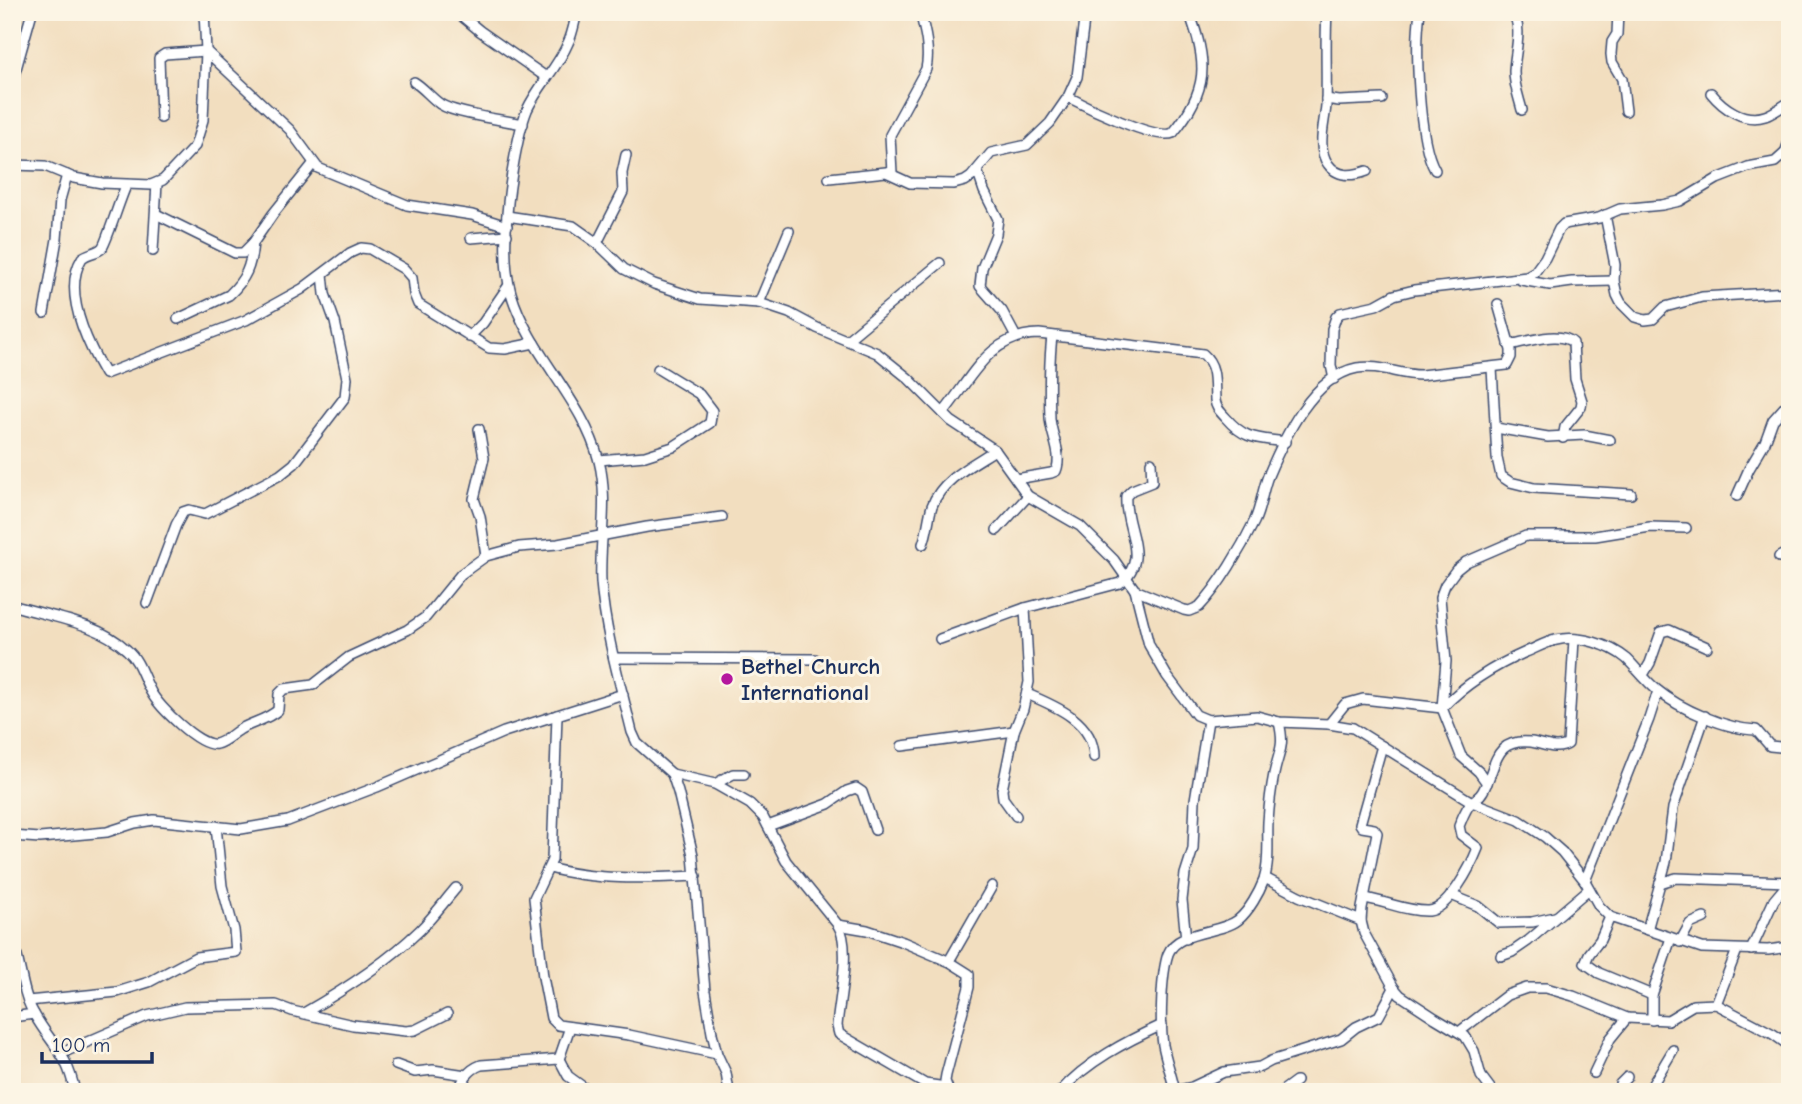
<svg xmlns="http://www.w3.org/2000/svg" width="1802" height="1104" viewBox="0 0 1802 1104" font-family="'Comic Neue',sans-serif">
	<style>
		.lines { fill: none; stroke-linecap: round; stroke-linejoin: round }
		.minor-casing { stroke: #3b496d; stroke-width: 12 }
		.minor { stroke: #fff; stroke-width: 9 }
		.poi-dot { fill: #b5179e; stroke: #fcf5e5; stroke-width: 2.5 }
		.labels { text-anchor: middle; stroke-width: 6; stroke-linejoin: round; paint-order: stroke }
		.poi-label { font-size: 23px; font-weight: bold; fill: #1b2f5e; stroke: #fcf5e5; text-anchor: start }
	</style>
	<rect width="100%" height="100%" fill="#fcf5e5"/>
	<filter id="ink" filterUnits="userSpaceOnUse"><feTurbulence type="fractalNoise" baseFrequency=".0143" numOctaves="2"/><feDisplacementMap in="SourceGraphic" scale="14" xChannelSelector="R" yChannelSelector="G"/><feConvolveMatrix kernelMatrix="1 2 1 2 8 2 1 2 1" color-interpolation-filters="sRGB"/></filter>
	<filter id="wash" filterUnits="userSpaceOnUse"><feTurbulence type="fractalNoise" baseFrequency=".00686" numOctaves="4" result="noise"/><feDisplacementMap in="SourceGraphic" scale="28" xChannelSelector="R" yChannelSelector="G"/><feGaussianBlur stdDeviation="1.57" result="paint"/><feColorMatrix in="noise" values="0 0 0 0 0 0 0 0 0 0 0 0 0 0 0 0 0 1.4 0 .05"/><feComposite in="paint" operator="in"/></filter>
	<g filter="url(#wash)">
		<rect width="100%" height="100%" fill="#f2debf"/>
	</g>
	<g filter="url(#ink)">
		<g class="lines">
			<g class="minor-casing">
				<g id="minor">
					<path d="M457 12 480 31 546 77"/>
					<path d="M577 12C574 23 573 33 568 43 558 67 538 86 527 110 517 135 509 187 507 214 505 239 504 269 511 293 529 354 583 399 599 461 609 500 599 543 601 582 605 633 620 683 632 732L637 743 672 774 678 792 693 855 705 991 712 1033 717 1054 726 1073 729 1092"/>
					<path d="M1327 12C1325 43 1327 74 1326 105 1325 122 1316 148 1328 164 1338 178 1353 176 1367 171"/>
					<path d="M1420 12C1415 46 1418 141 1435 170"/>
					<path d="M1512 12C1524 28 1514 54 1514 72 1514 85 1519 98 1522 110"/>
					<path d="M1618 12 1617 34 1612 42 1611 54 1612 62 1622 79 1626 111"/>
					<path d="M414 82C424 88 430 97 440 104 455 114 503 120 523 124"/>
					<path d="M12 83 32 12"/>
					<path d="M1711 93C1723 108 1744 123 1765 116 1774 113 1782 106 1790 102"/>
					<path d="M1068 97C1087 107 1156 141 1173 133 1209 90 1208 62 1189 12"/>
					<path d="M1326 99 1339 101 1382 99"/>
					<path d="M161 118 159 58 165 54 206 51 290 130 318 168 407 205 472 215 507 226"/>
					<path d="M12 165 45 166 74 178 102 183 151 185 163 180 195 146 203 120 206 51 204 12"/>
					<path d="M977 170 984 191 998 219 996 234 982 268 980 286 1002 311 1016 337"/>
					<path d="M892 173 890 135 926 69C930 50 925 31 920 12"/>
					<path d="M829 178 886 172 910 183 954 184 965 181 971 177 991 153 1027 145 1050 123 1068 97 1077 77 1085 12"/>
					<path d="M126 186C121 196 106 244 102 248 97 253 88 253 82 258 62 291 87 343 105 374L246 320 302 289 350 253 361 248 370 249 404 269 412 278 414 294 418 304 489 348 505 349 534 343"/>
					<path d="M156 214 235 253H243L253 243 273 214 313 164"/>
					<path d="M1605 215 1615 265 1614 281 1617 295 1621 303 1635 317 1645 320 1653 319 1665 307 1702 297 1790 292"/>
					<path d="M507 216 573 226 597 243 624 269 654 284 700 299 759 303 789 313 817 328 877 353 908 378 951 421 995 450 1028 496 1080 526 1114 560 1135 590 1149 645 1167 676 1196 715 1208 720 1257 716 1279 722 1329 724 1353 728 1472 802 1519 820 1545 837 1562 852 1585 881 1599 906 1610 917 1702 948 1768 950 1790 947"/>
					<path d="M471 238 507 235"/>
					<path d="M597 243 623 192 622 173 626 155"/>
					<path d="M153 251 157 183"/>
					<path d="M1521 280 1550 285 1572 282 1614 281"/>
					<path d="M759 303 789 231"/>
					<path d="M44 313 57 239 60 200 67 175"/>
					<path d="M178 319 229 295C246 279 251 266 253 243"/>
					<path d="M469 337 483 323 509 285"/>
					<path d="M847 340 940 263"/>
					<path d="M1509 345C1526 342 1560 330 1573 343L1575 379 1582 401 1581 407 1565 427 1563 438"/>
					<path d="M1492 368 1497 458 1501 476 1510 482 1534 488 1631 494"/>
					<path d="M1334 379 1331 365 1332 329 1336 317 1340 313 1376 305 1394 295 1414 290 1527 277 1534 273 1545 258 1559 229 1564 224 1599 218 1620 209 1662 205 1680 201 1717 179 1748 167 1775 162 1785 153 1790 139"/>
					<path d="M943 413C972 378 988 335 1039 334L1203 354C1217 366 1214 383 1215 400 1216 409 1221 412 1226 418 1245 440 1257 438 1285 442"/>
					<path d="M1496 428 1548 437 1584 435 1610 440"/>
					<path d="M479 429 484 458 474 499 480 516 486 556"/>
					<path d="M599 460 645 456 673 447 710 423 712 411 699 394 658 369"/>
					<path d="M1016 479 1051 473 1056 471C1063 454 1051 436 1050 418 1049 391 1049 363 1052 336"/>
					<path d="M1737 496 1749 469 1765 442 1773 420 1790 401"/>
					<path d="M997 530 1028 496"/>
					<path d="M923 544C928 531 928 519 932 506 942 479 972 465 995 450"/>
					<path d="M1779 557 1790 551"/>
					<path d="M1135 590 1184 610 1189 611 1199 607C1219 586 1241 549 1254 522 1261 508 1262 491 1268 476 1284 438 1312 377 1357 368 1379 364 1399 375 1421 375L1507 365 1511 357V350L1498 304"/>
					<path d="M147 603 176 525 183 512 189 510 205 514 280 475 294 464 345 397 347 378 335 322 325 294 323 274"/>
					<path d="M12 605C50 617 97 622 127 650 140 661 143 678 151 692 159 707 199 747 216 744 225 742 232 734 239 730 252 722 267 720 278 710L279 694 284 689 313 685 349 657 407 630 426 617 461 574 486 556 519 547 558 544 647 527 722 517"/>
					<path d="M940 639 1025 608"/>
					<path d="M614 658 815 659"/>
					<path d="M1643 675 1650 663 1661 632 1669 630 1707 647"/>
					<path d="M1027 694C1056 706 1094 722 1094 757"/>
					<path d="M557 715 552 860 534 898 543 977 551 1018 558 1025 629 1035 717 1054"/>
					<path d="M1329 724 1345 704 1363 699 1442 708C1466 683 1494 666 1526 652 1536 648 1546 642 1556 640 1579 635 1609 644 1627 659 1637 669 1646 681 1657 690 1680 709 1726 729 1756 730L1770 746 1790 748"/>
					<path d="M902 746 1014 731"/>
					<path d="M1382 746 1360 824 1362 827 1374 829 1377 833 1362 908 1361 921 1364 933 1394 988 1400 995 1435 1018 1465 1036 1474 1051 1481 1076 1493 1092"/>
					<path d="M672 774 715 784 750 804 763 817 786 861 838 925 867 930 903 942 950 962 969 974V987L946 1075 945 1081 949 1092"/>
					<path d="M1487 783 1479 772 1461 756 1442 708 1446 661 1440 598 1445 585 1456 570 1466 562 1526 536H1595L1650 527 1686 528"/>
					<path d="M715 784 733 774H744"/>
					<path d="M1016 816 1003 798 1002 790 1014 731 1023 709 1029 682 1025 608 1120 583C1152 558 1123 528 1126 496L1132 490 1152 482 1151 462"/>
					<path d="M768 826 828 804 847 791 856 788 862 792 875 830"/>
					<path d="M12 836 40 838 107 832 135 823 154 820 241 829 288 821 377 787 504 732 623 694"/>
					<path d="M550 868C594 881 650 878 696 876"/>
					<path d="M1265 878 1299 896 1361 921"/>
					<path d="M1585 881 1649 719 1658 691"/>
					<path d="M1660 883 1676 878 1788 882"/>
					<path d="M1451 895 1478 906 1499 923 1532 922 1555 917"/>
					<path d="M1364 898C1385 901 1408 912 1429 911 1449 909 1471 866 1478 848L1461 835 1459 826C1462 819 1466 807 1472 802 1476 798 1480 797 1483 791 1497 766 1493 738 1531 742 1543 744 1557 751 1568 744L1574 639"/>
					<path d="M1610 917 1600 940 1589 954 1585 963 1599 973 1652 995"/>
					<path d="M838 925C852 947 839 999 837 1026L839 1034 925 1084 946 1087"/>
					<path d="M1647 930 1666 862 1673 808 1705 716"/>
					<path d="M12 939C21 963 21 991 34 1014 52 1046 67 1052 75 1092"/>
					<path d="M1186 939 1182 900 1185 874 1193 849 1195 800 1208 720"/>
					<path d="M1680 942 1690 924 1704 918"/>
					<path d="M1751 950 1774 900 1790 881"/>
					<path d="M1501 956 1512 952 1528 941 1589 889"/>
					<path d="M949 961 992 886"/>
					<path d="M28 1001 117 992 149 982 196 957 236 952 234 930 222 886 216 826"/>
					<path d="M1716 1004 1737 950"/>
					<path d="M304 1013C346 989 386 963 420 930 433 917 444 902 456 888"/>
					<path d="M12 1017 34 1014"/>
					<path d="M1652 1020V995L1671 938"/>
					<path d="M1459 1032 1507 995 1527 988H1546L1573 996 1627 1018 1668 1020 1693 1005 1716 1004 1773 1034 1790 1046"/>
					<path d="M62 1053 147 1016 185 1007 276 1005 292 1011 353 1025 406 1031 415 1030 447 1014"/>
					<path d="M559 1059 568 1076 590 1092"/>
					<path d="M396 1065 415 1072 433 1070 466 1075"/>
					<path d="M1594 1073 1610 1039 1627 1018"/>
					<path d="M1175 1091 1192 1087 1224 1072 1260 1067 1271 1061 1341 1039 1356 1027 1379 1016 1394 988"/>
					<path d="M458 1092C463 1079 468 1070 481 1065L559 1059 570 1027"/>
					<path d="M1060 1092C1086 1062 1127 1041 1162 1025"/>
					<path d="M1175 1092C1172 1076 1166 1061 1163 1045 1160 1024 1161 975 1168 954 1177 930 1220 934 1238 920 1249 911 1259 893 1264 880 1270 862 1267 840 1268 822 1269 806 1271 789 1274 774 1279 750 1285 748 1279 722"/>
					<path d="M1281 1092 1296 1081"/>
					<path d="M1618 1092 1620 1084 1627 1077"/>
					<path d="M1648 1092 1673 1050"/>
				</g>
			</g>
			<use href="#minor" class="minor"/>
		</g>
	</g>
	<circle class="poi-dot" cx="727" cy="679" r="7"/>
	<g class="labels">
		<g class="poi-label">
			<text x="741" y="674">Bethel Church<tspan x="741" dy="26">International</tspan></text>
		</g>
	</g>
	<rect width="1802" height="1104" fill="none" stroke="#fcf5e5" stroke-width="42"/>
	<path d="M42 1052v10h110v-10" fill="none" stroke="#1b2f5e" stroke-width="3.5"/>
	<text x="52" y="1052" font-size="21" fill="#1b2f5e" stroke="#fcf5e5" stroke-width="5" paint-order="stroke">100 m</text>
</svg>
